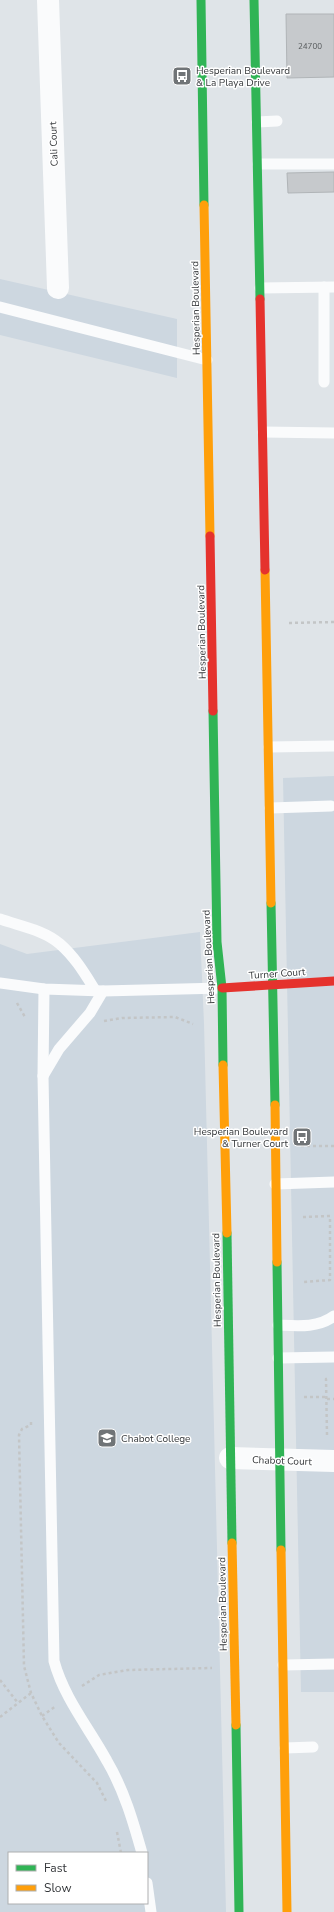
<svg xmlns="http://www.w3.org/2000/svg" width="334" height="1912" viewBox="0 0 334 1912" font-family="'Nunito Sans',sans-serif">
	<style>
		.built { fill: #cdd7e0; fill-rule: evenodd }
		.building { fill: #c6c9cc; stroke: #b0b4b7 }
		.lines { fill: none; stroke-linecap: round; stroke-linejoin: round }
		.path { stroke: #c3c5c6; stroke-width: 2.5; stroke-dasharray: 3 3; stroke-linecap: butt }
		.lane { stroke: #fafbfc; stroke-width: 11 }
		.street { stroke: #fafbfc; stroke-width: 22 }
		.fast { stroke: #30b455; stroke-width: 9 }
		.slow { stroke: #ff9f0a; stroke-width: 9 }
		.jam { stroke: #e5322d; stroke-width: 9 }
		.labels { text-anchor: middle; stroke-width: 3; stroke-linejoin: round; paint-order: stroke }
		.number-label { font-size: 8px; fill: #585c5e }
		.poi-label { font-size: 10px; fill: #34373a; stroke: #fff; text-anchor: start }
		.street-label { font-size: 10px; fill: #34373a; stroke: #fff }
	</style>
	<rect width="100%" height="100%" fill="#dfe4e8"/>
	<g class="built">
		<path d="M0 279 177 319V378L0 335Z"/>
		<path d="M334 776V1692H301L283 778Z"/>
		<path d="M200 932 204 1023 226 1912H0V944L27 954ZM9 1853H147V1903H9Z"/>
	</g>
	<g class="building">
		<path d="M286 14H334V77L287 78Z"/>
		<path d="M334 172V192L288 193 287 173Z"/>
	</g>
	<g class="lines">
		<g class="path">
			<path d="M289 623 334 622"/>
			<path d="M17 1003 25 1017"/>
			<path d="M104 1021 122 1018 175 1017 193 1024"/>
			<path d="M301 1146H334"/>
			<path d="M303 1217 330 1216V1280L304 1282"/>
			<path d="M304 1397H326"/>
			<path d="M327 1399H334"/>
			<path d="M31 1422V1425L22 1429 19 1435 24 1666 31 1693 42 1716 59 1743 97 1783 106 1801"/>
			<path d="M327 1435 326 1379H329"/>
			<path d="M0 1680 18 1703"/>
			<path d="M82 1686 99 1675 128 1670 212 1668"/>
			<path d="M42 1716 56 1706"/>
			<path d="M0 1717 31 1693"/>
			<path d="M117 1832 121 1853"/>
		</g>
		<g class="lane">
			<path d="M257 122 277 121"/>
			<path d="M258 164H334"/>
			<path d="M260 288 334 287"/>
			<path d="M0 307 207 360"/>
			<path d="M324 382V287"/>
			<path d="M263 432 334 433"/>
			<path d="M269 747 334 746"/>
			<path d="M270 808 331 806"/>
			<path d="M0 919C20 926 44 930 60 944 75 957 85 974 95 990"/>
			<path d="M0 983 44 989 103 991 222 988"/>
			<path d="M44 989 43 1076 54 1661C64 1698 89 1728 107 1761 124 1790 133 1821 142 1853"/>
			<path d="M43 1076 59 1049 90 1013 103 991"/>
			<path d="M275 1184 334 1182"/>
			<path d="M278 1325C298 1326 318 1328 334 1316"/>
			<path d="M278 1358 334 1357"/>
			<path d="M283 1665 334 1664"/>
			<path d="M285 1748 313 1747"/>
			<path d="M147 1883 151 1912"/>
		</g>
		<g class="street">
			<path d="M48 0 58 288"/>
			<path d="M230 1458 334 1461"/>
		</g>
		<g class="fast">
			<path d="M201 0 204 205"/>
			<path d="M254 0 260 299"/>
			<path d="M213 711 217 942 222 988 223 1065"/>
			<path d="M271 903 275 1105"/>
			<path d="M227 1233 232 1543"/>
			<path d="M277 1262 281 1550"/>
			<path d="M236 1725 239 1912"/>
		</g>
		<g class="slow">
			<path d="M204 205 210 536"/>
			<path d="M265 570 271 903"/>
			<path d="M223 1065 227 1233"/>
			<path d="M275 1105 277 1262"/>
			<path d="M232 1543 236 1725"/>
			<path d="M281 1550 287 1912"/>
		</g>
		<g class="jam">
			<path d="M260 299 265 570"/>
			<path d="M210 536 213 711"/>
			<path d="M222 988 334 981"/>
		</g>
	</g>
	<defs>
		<g id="bus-square" transform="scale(1)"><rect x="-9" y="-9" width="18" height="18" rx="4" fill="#707477" stroke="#fff"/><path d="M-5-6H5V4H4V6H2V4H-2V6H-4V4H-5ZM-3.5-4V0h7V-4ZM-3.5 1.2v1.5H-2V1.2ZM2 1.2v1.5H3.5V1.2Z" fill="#fff"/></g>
		<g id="university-square" transform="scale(1)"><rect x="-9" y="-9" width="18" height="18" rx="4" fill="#707477" stroke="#fff"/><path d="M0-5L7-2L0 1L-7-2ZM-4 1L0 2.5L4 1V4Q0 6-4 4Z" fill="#fff"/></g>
	</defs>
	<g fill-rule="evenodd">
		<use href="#bus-square" x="182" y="76"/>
		<use href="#bus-square" x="302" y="1137"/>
		<use href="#university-square" x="107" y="1438"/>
	</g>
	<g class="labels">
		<g class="number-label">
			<text x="310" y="49">24700</text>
		</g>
		<g class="poi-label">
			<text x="196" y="74">Hesperian Boulevard<tspan x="196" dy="12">&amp; La Playa Drive</tspan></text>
			<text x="288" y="1135" text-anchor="end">Hesperian Boulevard<tspan x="288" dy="12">&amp; Turner Court</tspan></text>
			<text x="121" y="1442">Chabot College</text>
		</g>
		<g class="street-label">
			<text transform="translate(53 144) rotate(-92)" y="4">Cali Court</text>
			<text transform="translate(195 308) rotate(-91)" y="4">Hesperian Boulevard</text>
			<text transform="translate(201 632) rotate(-91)" y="4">Hesperian Boulevard</text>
			<text transform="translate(208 957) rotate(-93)" y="4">Hesperian Boulevard</text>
			<text transform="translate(277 973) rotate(-4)" y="4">Turner Court</text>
			<text transform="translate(216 1280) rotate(-91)" y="4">Hesperian Boulevard</text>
			<text transform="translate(282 1460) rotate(2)" y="4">Chabot Court</text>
			<text transform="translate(222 1604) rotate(-91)" y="4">Hesperian Boulevard</text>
		</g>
	</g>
	<rect x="8" y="1852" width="140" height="52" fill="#ffffff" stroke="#aeafb0"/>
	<rect x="16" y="1865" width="20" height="6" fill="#30b455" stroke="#aeafb0"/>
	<text x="44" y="1872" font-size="12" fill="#34373a">Fast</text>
	<rect x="16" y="1885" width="20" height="6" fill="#ff9f0a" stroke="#aeafb0"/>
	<text x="44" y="1892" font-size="12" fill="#34373a">Slow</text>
</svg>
